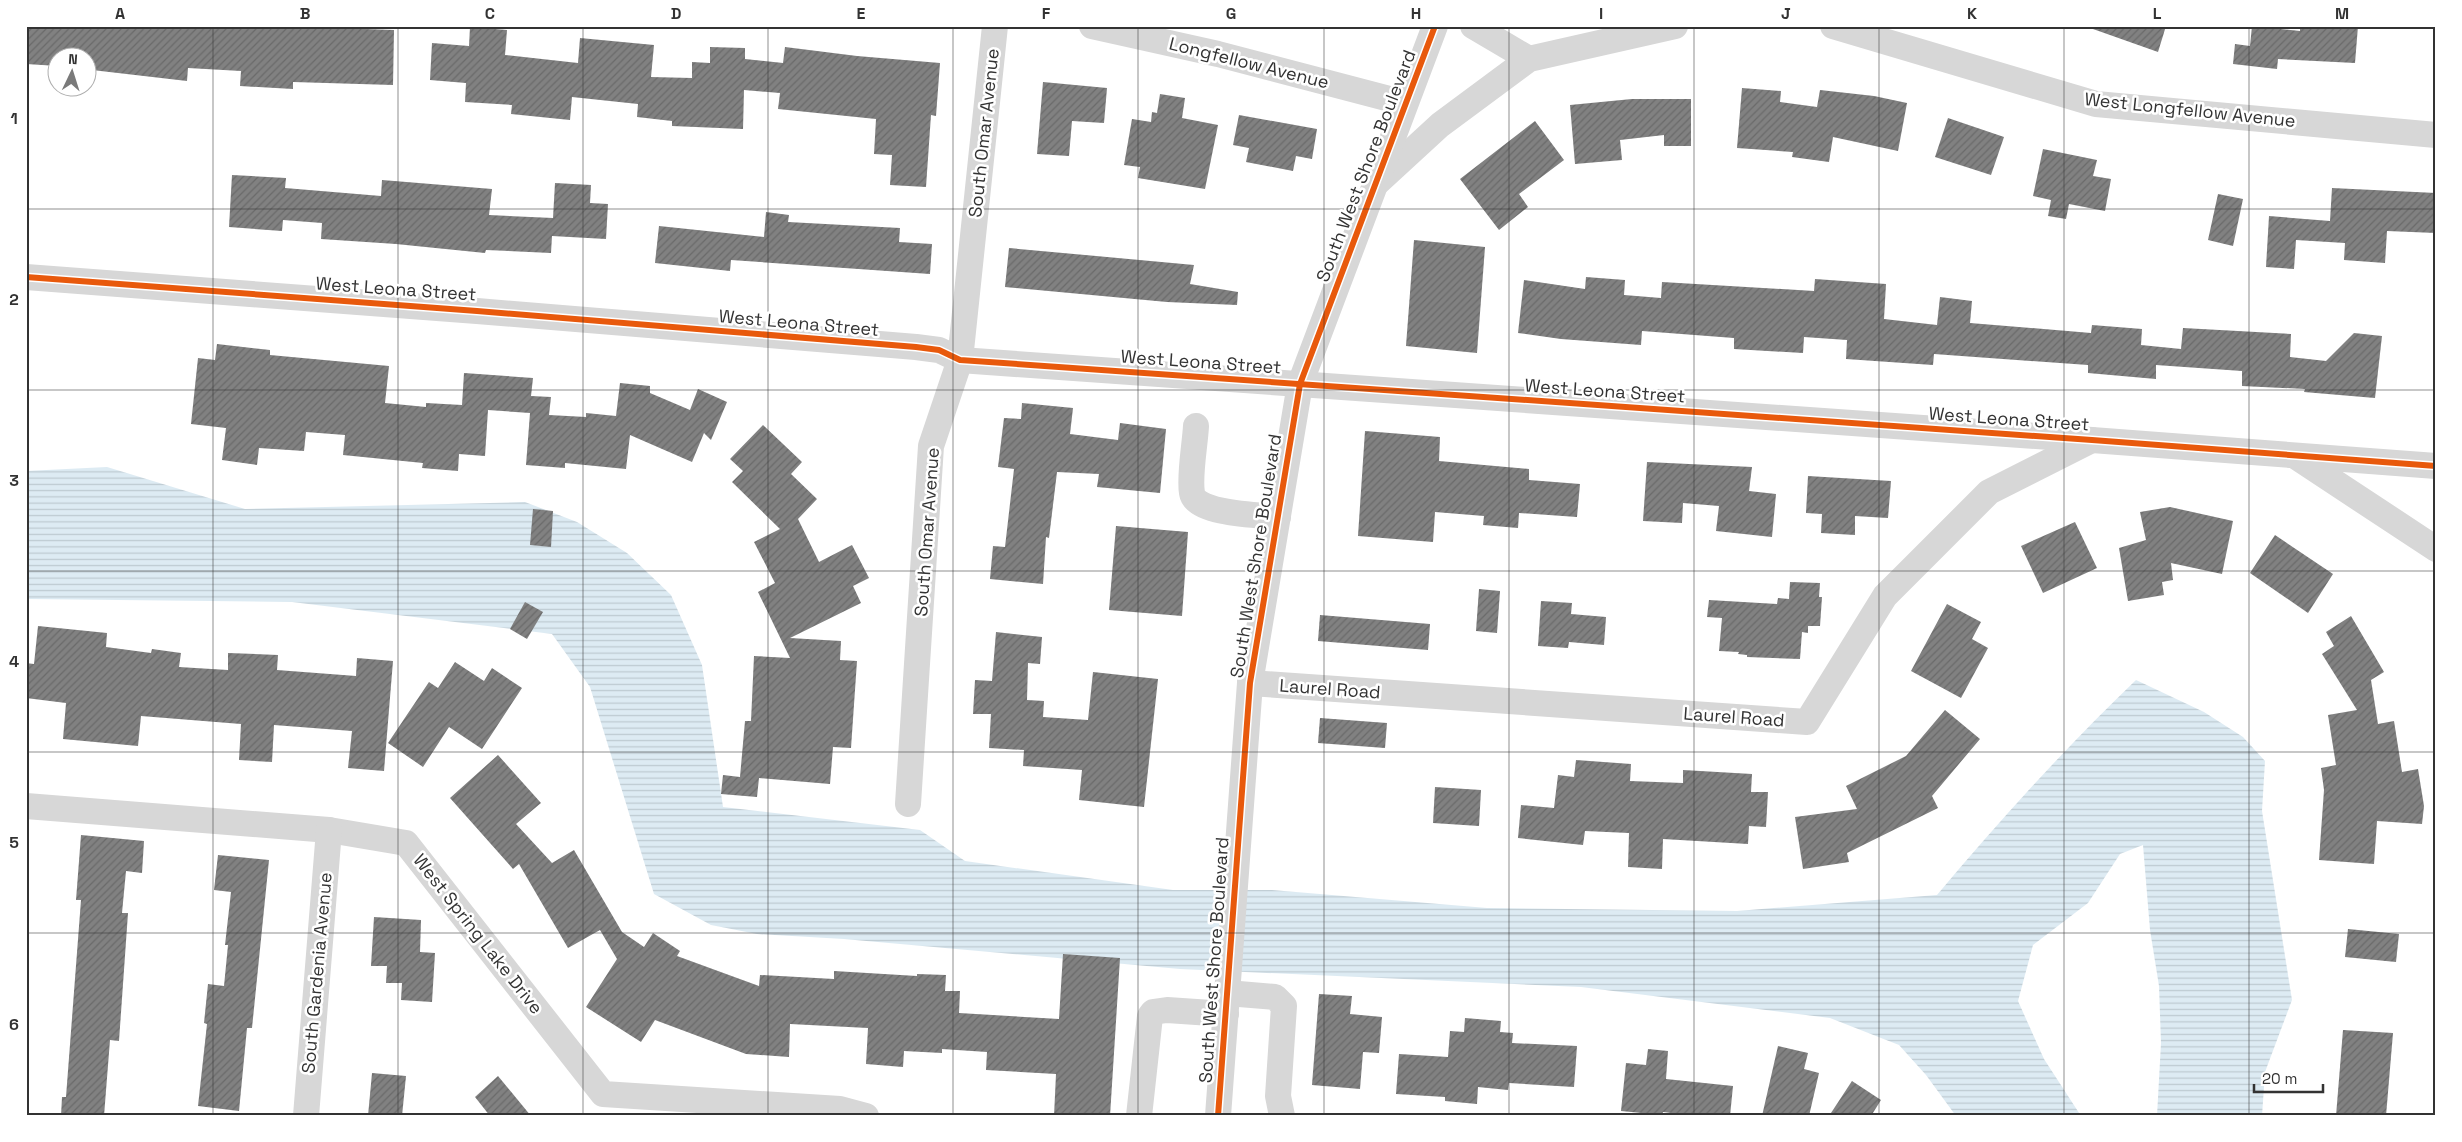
<svg xmlns="http://www.w3.org/2000/svg" width="2462" height="1142" viewBox="0 0 2462 1142" font-family="'Space Grotesk',sans-serif">
	<style>
		.water { fill: url(#water-rules) }
		.building { fill: url(#building-hatch) }
		.lines { fill: none; stroke-linecap: round; stroke-linejoin: round }
		.minor { stroke: #d7d7d7; stroke-width: 26 }
		.cycleway-casing { stroke: #fff; stroke-width: 9 }
		.cycleway { stroke: #e8590c; stroke-width: 6 }
		.grid { fill: none; stroke: #333; stroke-width: 1; stroke-opacity: 0.55 }
		.labels { text-anchor: middle; stroke-width: 5; stroke-linejoin: round; paint-order: stroke }
		.street-label { font-size: 18px; fill: #333; stroke: #fff }
		.neatline { fill: none; stroke: #333; stroke-width: 2 }
		.grid-label { font-size: 16px; text-anchor: middle; font-weight: bold; fill: #333 }
	</style>
	<defs>
		<pattern id="water-rules" width="6" height="5" patternUnits="userSpaceOnUse" patternTransform="scale(1.25)"><rect width="6" height="5" fill="#ddebf3"/><path d="M0 2.5h6" fill="none" stroke="#becad1"/></pattern>
		<pattern id="building-hatch" width="6" height="6" patternUnits="userSpaceOnUse" patternTransform="scale(1.25)"><rect width="6" height="6" fill="#818181"/><path d="M-1 1l2-2M0 6l6-6M5 7l2-2" fill="none" stroke="#6a6a6a"/></pattern>
	</defs>
	<rect width="100%" height="100%" fill="#fff"/>
	<path class="water" d="M107 467 245 509 525 502 577 522 627 553 671 595 702 665 723 807 920 830 965 861 1173 890H1272L1487 908 1737 911 1937 895C2000 820 2065 748 2136 680L2204 712 2243 737 2265 761 2262 811 2292 1000 2265 1072 2262 1116H2157L2161 1043 2159 986 2150 930 2143 845 2120 854 2088 903 2033 945 2018 1001 2044 1059 2081 1116H1956L1926 1075 1899 1045 1830 1018 1581 987 1180 969 844 939 757 934 711 925 654 894 590 687 552 634 292 602 26 599V471Z"/>
	<g class="building">
		<path d="M26 26H279L394 30 393 85 293 82V89L240 86 241 71 188 68 187 81 92 70V68L88 67V58H58V66L26 64Z"/>
		<path d="M2094 26H2166L2158 52 2093 29Z"/>
		<path d="M2252 26 2300 31V26H2358L2355 63 2278 59 2277 69 2233 64 2235 44 2250 46Z"/>
		<path d="M470 27 507 30 505 55 578 63 580 38 654 45 651 77 692 78V62L710 63V47L745 48V59L783 63 785 47 857 56 940 63 936 116 931 115 926 187 890 185 892 155 874 154 876 119 778 109 780 93 744 90 743 129 672 126V121L637 117 638 104 572 97 570 120 511 114 512 105 465 102 466 83 430 80 432 43 469 46Z"/>
		<path d="M1043 82 1107 88 1104 123 1072 121 1069 156 1037 154Z"/>
		<path d="M1742 88 1781 91 1780 102 1817 107 1820 90 1874 96 1907 103 1898 151 1833 137 1829 162 1792 157 1793 152 1737 148Z"/>
		<path d="M1160 94 1185 98 1182 118 1218 125 1205 189 1138 178 1140 167 1124 165 1132 119 1151 122 1152 112 1157 113Z"/>
		<path d="M1632 99H1691V146H1664V135L1620 140 1622 160 1575 164 1570 105Z"/>
		<path d="M1239 115 1317 129 1312 159 1296 156 1293 171 1246 162 1249 148 1233 145Z"/>
		<path d="M1948 118 2004 137 1991 175 1935 157Z"/>
		<path d="M1535 121 1564 160 1519 194 1528 207 1499 230 1460 179Z"/>
		<path d="M2043 149 2097 160 2093 176 2111 179 2105 211 2069 204 2066 219 2048 216 2051 200 2033 196Z"/>
		<path d="M232 175 286 178 285 188 381 196 382 180 492 189 489 215 553 218 555 183 591 185 590 203 608 204 606 239 552 236 551 253 486 250 485 253 396 244 321 239 322 223 283 220 282 231 229 227Z"/>
		<path d="M2332 188 2436 193V233L2387 231 2385 263 2344 260 2345 243 2296 240 2294 269 2266 267 2269 216 2330 221Z"/>
		<path d="M2218 194 2243 199 2233 246 2208 240Z"/>
		<path d="M766 212 789 215 788 222 900 228 899 242 932 244 930 274 731 260 730 271 655 263 659 226 764 237Z"/>
		<path d="M1414 240 1485 247 1477 353 1406 346Z"/>
		<path d="M1009 248 1194 265 1190 284 1238 292 1237 305 1167 302 1005 287Z"/>
		<path d="M1586 277 1625 280 1624 295 1661 298 1662 282 1814 291 1815 279 1886 284 1884 319 1937 325 1940 297 1972 301 1970 323 2091 333 2092 325 2142 329 2141 345 2181 349 2183 328 2291 334 2290 357 2326 361 2354 333 2382 336 2375 398 2304 392 2305 389 2242 386V371L2156 365V379L2088 373V365L1934 354 1933 365 1846 359 1847 340 1804 337 1803 353 1734 349V338L1642 331 1641 345 1561 339 1518 333 1524 280 1585 289Z"/>
		<path d="M217 344 270 350V355L389 366 385 403 426 407V403L462 405 464 373 533 378 531 396 551 397 549 415 586 417V413L616 416 620 383 650 386V393L690 410 698 389 727 402 711 440 704 433 692 462 630 435 626 469 565 463V468L526 465 530 413 488 410 485 456 459 454 458 471 422 468 423 463 343 455 345 435 306 432 304 451 259 448 257 465 222 460 226 428 191 424 198 358 215 360Z"/>
		<path d="M1022 403 1073 408 1070 434 1118 440 1120 423 1166 429 1160 493 1097 487 1099 474 1057 472 1049 538 1046 537 1043 584 990 579 993 546 1005 547 1014 469 998 467 1004 418 1021 419Z"/>
		<path d="M763 425 802 462 791 474 817 499 798 519 819 562 852 545 869 578 853 586 861 603 790 638 841 641 840 660 857 661 851 748 833 747 830 784 759 778 757 797 721 794 723 775 740 777 745 721H751L754 656 790 658 758 592 775 583 754 542 780 529 732 482 743 471 730 459Z"/>
		<path d="M1365 431 1440 437 1439 461 1529 469V480L1580 484 1577 517 1519 513 1518 528 1483 525 1484 516 1435 512 1433 542 1358 536Z"/>
		<path d="M1647 462 1752 467 1749 491 1776 494 1772 537 1716 531 1719 506 1683 503 1682 523 1643 521Z"/>
		<path d="M1808 476 1891 481 1888 518 1855 516V535L1821 533 1822 514 1806 513Z"/>
		<path d="M2170 507 2233 521 2222 574 2171 563 2173 580 2162 582 2164 595 2128 601 2119 548 2146 540 2140 512Z"/>
		<path d="M533 509 553 511 551 547 530 545Z"/>
		<path d="M2075 522 2097 568 2043 593 2021 546Z"/>
		<path d="M1116 526 1188 532 1182 616 1109 610Z"/>
		<path d="M2275 535 2333 574 2308 613 2250 573Z"/>
		<path d="M1790 582 1820 583 1819 597H1822L1820 626H1808V633L1802 632 1800 659 1747 657V655L1738 654 1739 652 1719 651 1722 618 1707 617 1709 600 1777 604 1778 598 1789 599Z"/>
		<path d="M1479 589 1500 591 1497 633 1476 631Z"/>
		<path d="M1541 601 1572 603 1571 614 1606 617 1604 645 1569 642 1568 648 1538 646Z"/>
		<path d="M525 602 543 612 527 639 510 629Z"/>
		<path d="M1947 604 1981 622 1972 639 1988 648 1961 698 1911 671Z"/>
		<path d="M1320 615 1430 624 1428 650 1318 641Z"/>
		<path d="M2351 616 2384 672 2371 680 2378 724 2394 721 2402 772 2418 769 2424 806 2422 824 2377 821 2374 864 2319 860 2324 790 2321 768 2336 765 2328 715 2357 710 2322 654 2334 646 2326 632Z"/>
		<path d="M38 626 107 633 106 647 151 653 152 649 181 653 179 667 228 670V653L278 655 277 670 356 676 357 658 393 661 384 771 348 768 352 731 274 725 272 762 239 760 241 724 141 716 138 746 63 739 66 703 26 698V663L34 664Z"/>
		<path d="M996 632 1042 637 1040 664 1028 663 1027 700 1044 701 1043 717 1088 720 1093 672 1158 679 1144 807 1079 800 1082 770 1023 766 1024 750 989 748 991 714H973L975 680 992 681Z"/>
		<path d="M455 662 484 681 492 668 522 688 482 749 449 727 423 767 388 743 429 682 438 688Z"/>
		<path d="M1945 710 1980 739 1932 796 1938 808 1847 853 1849 862 1803 869 1795 817 1857 809 1846 786 1906 756Z"/>
		<path d="M1320 718 1387 723 1385 748 1318 743Z"/>
		<path d="M498 755 541 803 516 824 552 863 574 850 622 932 644 947 653 933 680 951 677 956 759 986 760 975 834 979V971L917 976V974L946 975 945 991H960L959 1013 1059 1019 1063 954 1120 958 1110 1116H1054L1056 1074 986 1070 987 1052 942 1049V1053L904 1051 903 1067 866 1064 868 1028 790 1024 789 1057 746 1054 655 1020 641 1042 586 1007 617 959 600 930 568 948 519 864 513 869 450 798Z"/>
		<path d="M1576 760 1631 764 1630 781 1683 783V770L1752 774 1751 792H1768L1766 827 1749 826 1748 844 1663 839 1662 869 1628 867 1629 833 1585 831 1583 845 1518 838 1521 805 1554 808 1558 775 1574 777Z"/>
		<path d="M1435 787 1481 790 1479 826 1433 823Z"/>
		<path d="M81 835 144 841 142 873 126 871 122 913H128L119 1041 110 1040 104 1116H61L62 1097H66L81 900H76Z"/>
		<path d="M218 855 269 860 252 1028H247L239 1111 198 1106 207 1024 204 1023 208 984 224 986 228 945H225L231 892 214 890Z"/>
		<path d="M374 917 421 920 420 952 435 953 432 1002 401 1000 402 983H386L387 966H371Z"/>
		<path d="M2348 929 2399 934 2396 962 2345 957Z"/>
		<path d="M1319 994 1352 996 1350 1014 1382 1017 1379 1053 1363 1052 1360 1089 1312 1085Z"/>
		<path d="M1465 1018 1501 1021 1500 1032 1513 1033 1512 1043 1577 1046 1574 1087 1509 1083 1508 1090 1478 1087 1477 1104 1445 1101V1097L1396 1094 1399 1054 1448 1057 1450 1031 1464 1032Z"/>
		<path d="M2343 1030 2393 1033 2386 1116H2336Z"/>
		<path d="M1778 1046 1808 1053 1804 1069 1819 1073 1809 1116H1762Z"/>
		<path d="M1648 1049 1668 1051 1666 1079 1733 1086 1730 1116H1695L1663 1112 1662 1115 1621 1111 1626 1063 1646 1065Z"/>
		<path d="M372 1073 406 1076 402 1116H368Z"/>
		<path d="M498 1076 531 1116H490L475 1097Z"/>
		<path d="M1852 1081 1881 1100 1871 1116H1829Z"/>
	</g>
	<g class="lines">
		<g class="minor">
			<path d="M1092 26 1218 54 1405 103"/>
			<path d="M1473 26 1529 59"/>
			<path d="M1833 26 2096 104 2436 135"/>
			<path d="M1378 182 1440 125 1529 59 1675 26"/>
			<path d="M26 277 477 311 916 347 939 350 960 360 2092 440 2436 466"/>
			<path d="M1196 426C1195 445 1189 476 1192 493 1195 514 1259 515 1278 517"/>
			<path d="M2295 456 2436 549"/>
			<path d="M1250 683 1807 722 1885 596 1989 492 2092 440"/>
			<path d="M908 804 931 446 960 360 995 26"/>
			<path d="M26 806 329 830 406 843 603 1094 840 1109 866 1116"/>
			<path d="M1227 993 1275 997 1284 1006 1278 1096 1282 1116"/>
			<path d="M306 1116 329 830"/>
			<path d="M1139 1116 1150 1016 1153 1012 1167 1010 1226 1014"/>
			<path d="M1218 1116 1250 683 1300 384 1435 26"/>
		</g>
		<g class="cycleway-casing">
			<g id="cycleway">
				<path d="M26 277 477 311 916 347 939 350 960 360 2092 440 2436 466"/>
				<path d="M1218 1116 1250 683 1300 384 1435 26"/>
			</g>
		</g>
		<use href="#cycleway" class="cycleway"/>
	</g>
	<path class="grid" d="M213 26V1116M398 26V1116M583 26V1116M768 26V1116M953 26V1116M1138 26V1116M1324 26V1116M1509 26V1116M1694 26V1116M1879 26V1116M2064 26V1116M2249 26V1116M26 209H2436M26 390H2436M26 571H2436M26 752H2436M26 933H2436"/>
	<g class="labels">
		<g class="street-label">
			<text transform="translate(1249 63) rotate(14)" y="6">Longfellow Avenue</text>
			<text transform="translate(2190 110) rotate(6)" y="6">West Longfellow Avenue</text>
			<text transform="translate(984 133) rotate(-84)" y="6">South Omar Avenue</text>
			<text transform="translate(1366 166) rotate(-69)" y="6">South West Shore Boulevard</text>
			<text transform="translate(396 289) rotate(4)" y="6">West Leona Street</text>
			<text transform="translate(799 323) rotate(5)" y="6">West Leona Street</text>
			<text transform="translate(1201 362) rotate(4)" y="6">West Leona Street</text>
			<text transform="translate(1605 391) rotate(4)" y="6">West Leona Street</text>
			<text transform="translate(2009 419) rotate(4)" y="6">West Leona Street</text>
			<text transform="translate(927 532) rotate(-86)" y="6">South Omar Avenue</text>
			<text transform="translate(1256 556) rotate(-81)" y="6">South West Shore Boulevard</text>
			<text transform="translate(1330 689) rotate(4)" y="6">Laurel Road</text>
			<text transform="translate(1734 717) rotate(4)" y="6">Laurel Road</text>
			<text transform="translate(478 934) rotate(52)" y="6">West Spring Lake Drive</text>
			<text transform="translate(1214 960) rotate(-86)" y="6">South West Shore Boulevard</text>
			<text transform="translate(317 973) rotate(-85)" y="6">South Gardenia Avenue</text>
		</g>
	</g>
	<rect width="2462" height="1142" fill="none" stroke="#ffffff" stroke-width="55"/>
	<g transform="translate(72 72) rotate(4)"><circle r="24" fill="#ffffff" stroke="#adadad"/>
	<path d="M0-4L9 19L0 12L-9 19Z" fill="#7a7a7a"/>
	<text y="-8" font-size="14" font-weight="bold" text-anchor="middle" fill="#333333">N</text>
	</g>
	<path d="M2254 1084v8h69v-8" fill="none" stroke="#333333" stroke-width="2.5"/>
	<text x="2262" y="1084" font-size="15" fill="#333333" stroke="#ffffff" stroke-width="4" paint-order="stroke">20 m</text>
	<rect x="28" y="28" width="2406" height="1086" class="neatline"/>
	<g class="grid-label">
		<text x="120" y="19">A</text>
		<text x="305" y="19">B</text>
		<text x="490" y="19">C</text>
		<text x="676" y="19">D</text>
		<text x="861" y="19">E</text>
		<text x="1046" y="19">F</text>
		<text x="1231" y="19">G</text>
		<text x="1416" y="19">H</text>
		<text x="1601" y="19">I</text>
		<text x="1786" y="19">J</text>
		<text x="1972" y="19">K</text>
		<text x="2157" y="19">L</text>
		<text x="2342" y="19">M</text>
		<text x="14" y="124">1</text>
		<text x="14" y="305">2</text>
		<text x="14" y="486">3</text>
		<text x="14" y="667">4</text>
		<text x="14" y="848">5</text>
		<text x="14" y="1030">6</text>
	</g>
</svg>
